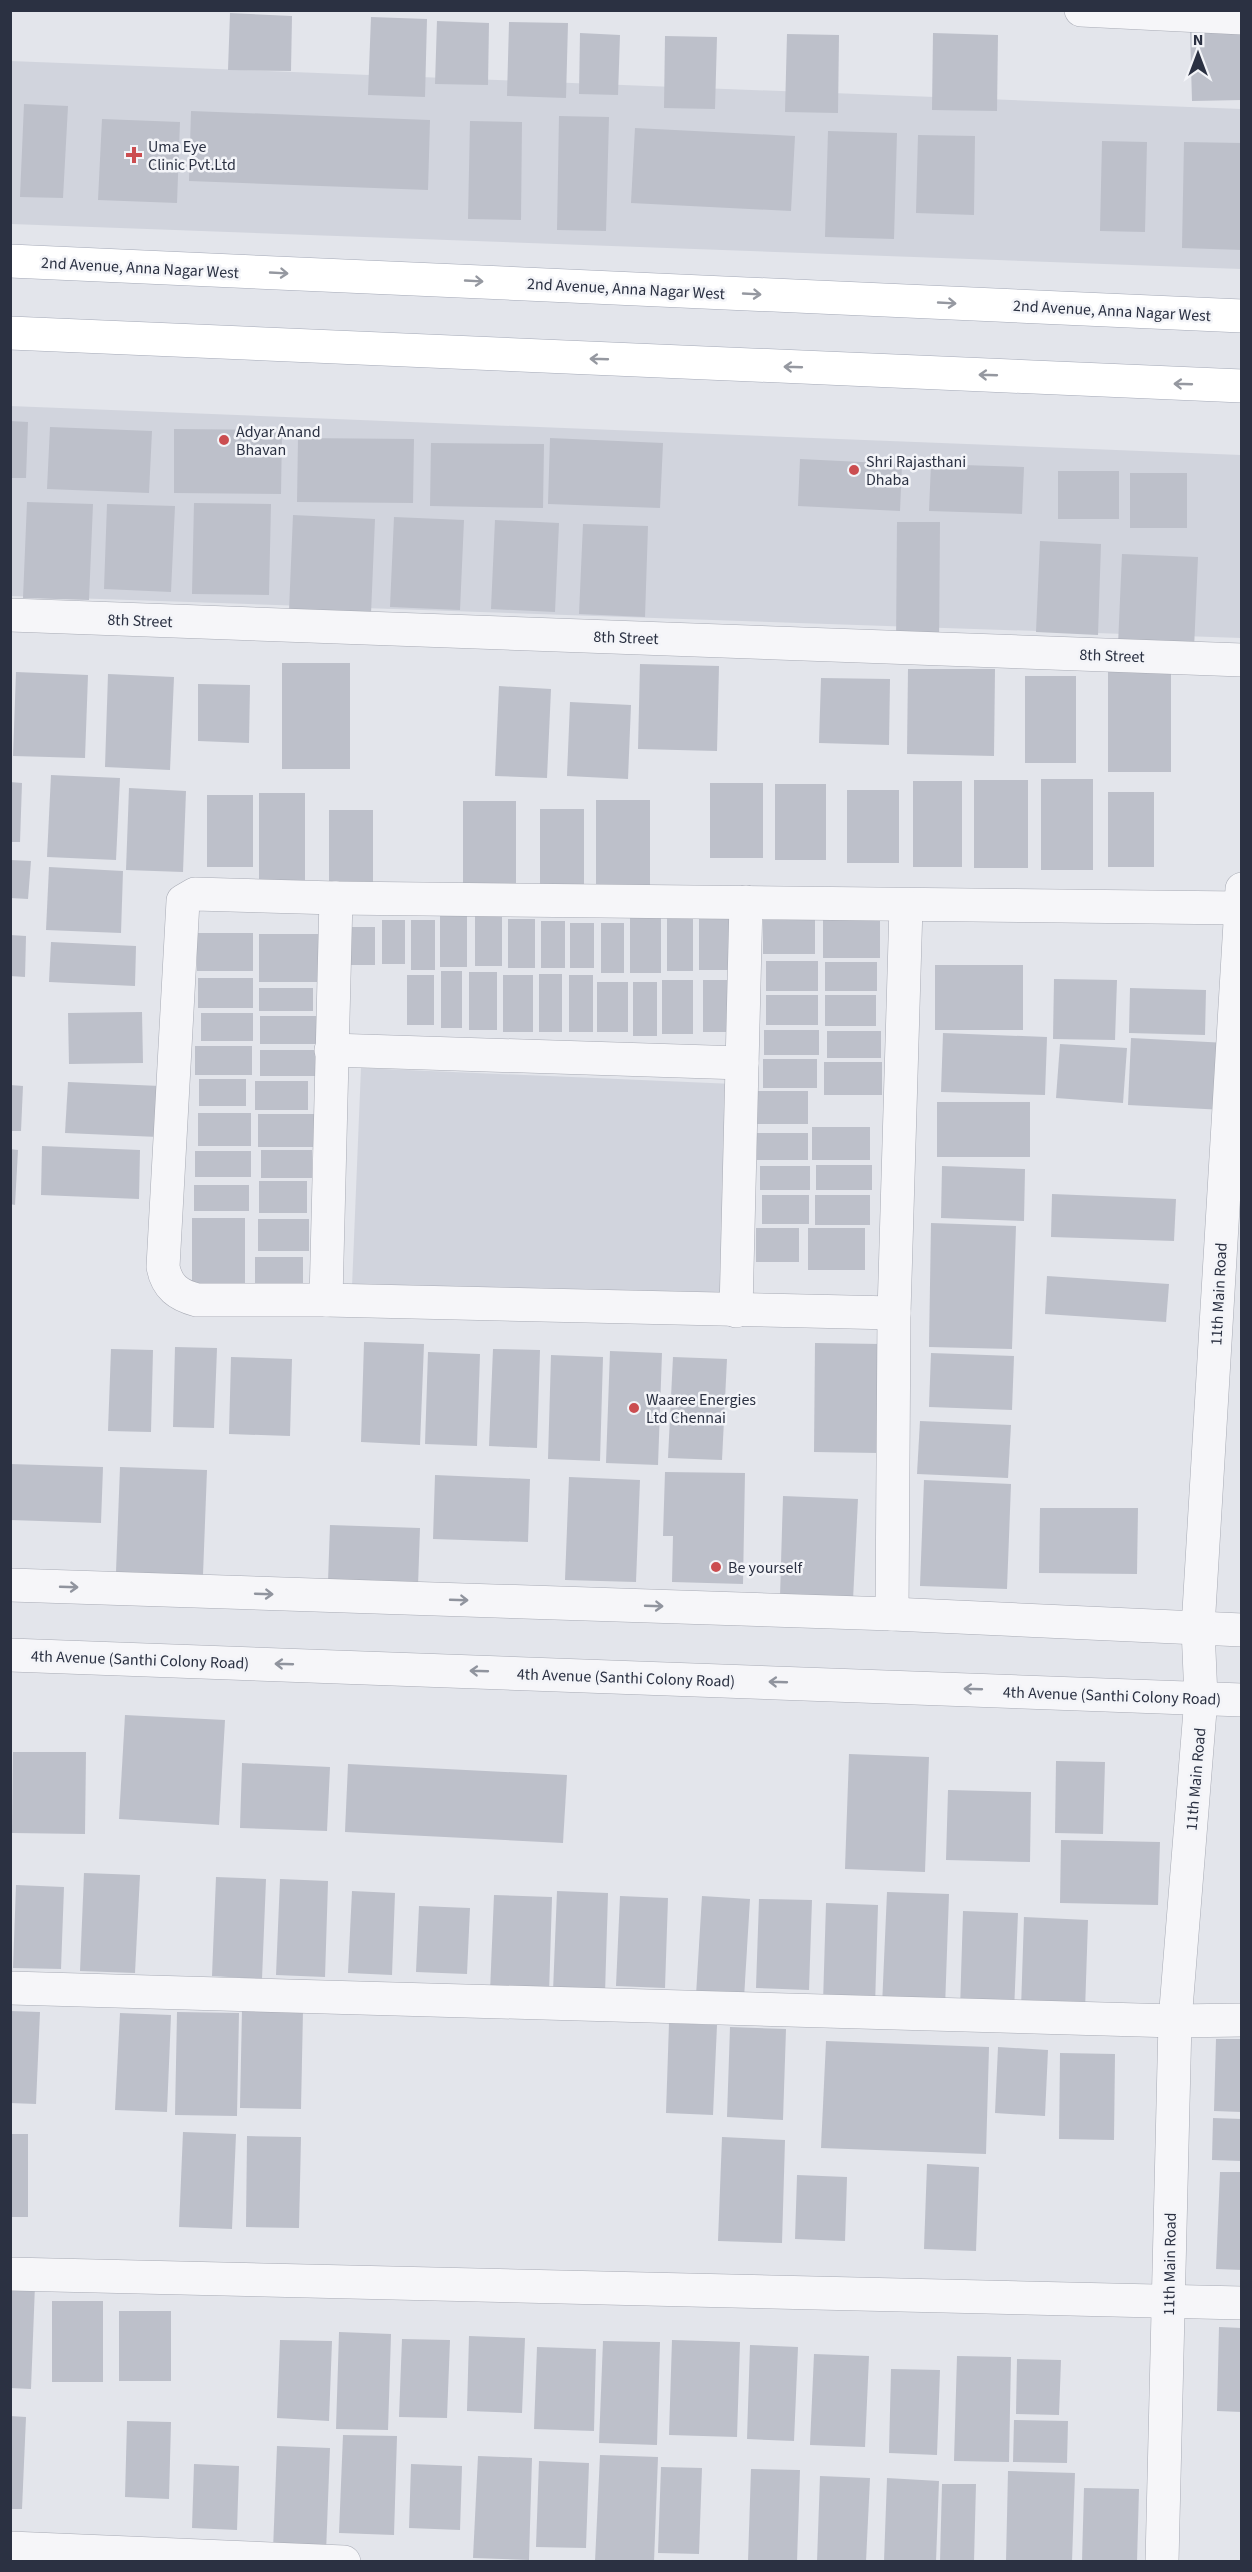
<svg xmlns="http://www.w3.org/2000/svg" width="1252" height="2572" viewBox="0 0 1252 2572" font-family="'Source Sans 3',sans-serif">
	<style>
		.built { fill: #d1d4dd }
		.building { fill: #bdc0ca }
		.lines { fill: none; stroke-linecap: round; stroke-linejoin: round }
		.minor-casing { stroke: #a8abb5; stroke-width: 34 }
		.major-casing { stroke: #a3a8b6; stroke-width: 34 }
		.minor { stroke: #f6f6f9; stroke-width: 33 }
		.major { stroke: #fff; stroke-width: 33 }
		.oneway { stroke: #9598a0 }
		.oneway2 { stroke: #90949e }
		.poi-dot { fill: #cb4d50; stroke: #f3f4f8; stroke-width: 2 }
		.labels { text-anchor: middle; stroke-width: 5; stroke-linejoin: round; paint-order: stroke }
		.poi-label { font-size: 16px; fill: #2b3142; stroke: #f3f4f8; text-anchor: start }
		.street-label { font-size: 16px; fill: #2b3142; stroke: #f3f4f8 }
	</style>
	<rect width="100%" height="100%" fill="#e3e5eb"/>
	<g class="built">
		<path d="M10 61 1241 109V269L11 224Z"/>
		<path d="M10 406 1241 455V638L11 596Z"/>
		<path d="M361 1068 757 1085 749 1303 352 1287Z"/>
	</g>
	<g class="building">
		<path d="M230 13 292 16 291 71 228 70Z"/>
		<path d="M371 17 427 19 425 97 368 95Z"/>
		<path d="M437 21 489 23 488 85 435 84Z"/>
		<path d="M509 22 568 23 566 98 507 96Z"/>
		<path d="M1242 30V100L1192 101 1190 31Z"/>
		<path d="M580 33 620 35 618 95 579 94Z"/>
		<path d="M933 33 998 35 997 111 932 110Z"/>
		<path d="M787 34 839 35 838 113 785 112Z"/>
		<path d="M665 36 717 37 715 109 664 108Z"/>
		<path d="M24 104 68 106 63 198 20 197Z"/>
		<path d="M191 111 430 120 428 190 189 181Z"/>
		<path d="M559 116 609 117 606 231 557 230Z"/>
		<path d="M102 119 180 122 177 203 98 200Z"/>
		<path d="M470 121 522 122 521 220 468 219Z"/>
		<path d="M635 128 795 136 791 211 631 203Z"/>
		<path d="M828 131 897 133 894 239 825 237Z"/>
		<path d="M918 135 975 136 974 215 916 213Z"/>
		<path d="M1102 141 1147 142 1145 232 1100 231Z"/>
		<path d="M1184 142 1242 143V250L1182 248Z"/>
		<path d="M10 421 28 422 26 478H10Z"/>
		<path d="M50 427 152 431 149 493 47 489Z"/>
		<path d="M174 429 282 430 281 494 174 493Z"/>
		<path d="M298 438 414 439 413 503 297 502Z"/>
		<path d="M550 438 663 443 660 508 548 504Z"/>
		<path d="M431 443 544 444 543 508 430 506Z"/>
		<path d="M800 459 902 464 900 511 798 506Z"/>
		<path d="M931 464 1024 467 1022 514 929 511Z"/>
		<rect x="1058" y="471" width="61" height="48"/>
		<rect x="1130" y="473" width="57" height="55"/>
		<path d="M27 502 93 504 89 600 23 598Z"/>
		<path d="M194 503 271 504 269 595 192 594Z"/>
		<path d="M107 504 175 506 171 592 104 589Z"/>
		<path d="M293 515 375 519 371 614 289 611Z"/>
		<path d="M394 517 464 520 460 610 390 607Z"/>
		<path d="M495 520 559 523 555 612 491 609Z"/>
		<path d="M897 522H940L939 647H896Z"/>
		<path d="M583 524 648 526 645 617 579 614Z"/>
		<path d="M1040 541 1101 544 1098 635 1036 632Z"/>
		<path d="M1122 554 1198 557 1194 649 1118 645Z"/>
		<rect x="282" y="663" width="68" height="106"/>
		<path d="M640 664 719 666 717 751 638 749Z"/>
		<path d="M908 669H995L994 756 907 754Z"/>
		<rect x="1108" y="670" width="63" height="102"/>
		<path d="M16 672 88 675 85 758 13 756Z"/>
		<path d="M108 674 174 677 170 770 105 767Z"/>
		<rect x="1025" y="676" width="51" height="87"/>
		<path d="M821 678 890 679 889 745 819 743Z"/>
		<path d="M198 684 250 685 249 743 198 741Z"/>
		<path d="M499 686 551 689 547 778 495 776Z"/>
		<path d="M570 702 631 705 628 779 567 776Z"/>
		<path d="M51 775 120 778 116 860 47 857Z"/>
		<rect x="1041" y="779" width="52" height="91"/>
		<rect x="974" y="780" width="54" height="88"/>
		<rect x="913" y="781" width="49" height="86"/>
		<path d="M10 782 22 783 20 842H10Z"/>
		<rect x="710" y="783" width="53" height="75"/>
		<rect x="775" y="784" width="51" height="76"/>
		<path d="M129 788 186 791 183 872 126 870Z"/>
		<rect x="847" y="790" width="52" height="73"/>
		<rect x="1108" y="792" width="46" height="75"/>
		<rect x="259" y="793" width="46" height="94"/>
		<rect x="207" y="795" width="46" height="72"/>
		<rect x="596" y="800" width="54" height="90"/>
		<rect x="463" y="801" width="53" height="89"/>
		<rect x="540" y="809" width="44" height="75"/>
		<rect x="329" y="810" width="44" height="77"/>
		<path d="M10 860 31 861 28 899 10 898Z"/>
		<path d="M49 867 123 871 121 933 46 930Z"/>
		<rect x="475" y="913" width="27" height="53"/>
		<rect x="440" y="916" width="27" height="51"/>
		<rect x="630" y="917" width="31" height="56"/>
		<rect x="667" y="918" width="26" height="53"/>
		<rect x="508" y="919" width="27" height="49"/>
		<rect x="699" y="919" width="37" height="51"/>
		<rect x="382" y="920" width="23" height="44"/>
		<rect x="411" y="920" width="24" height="50"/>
		<rect x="763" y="920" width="52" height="34"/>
		<rect x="823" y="920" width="57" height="38"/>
		<rect x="541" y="921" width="24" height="47"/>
		<rect x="570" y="923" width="24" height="45"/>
		<rect x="601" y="923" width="23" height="50"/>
		<rect x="348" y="927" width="27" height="38"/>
		<rect x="197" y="933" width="56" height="38"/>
		<rect x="259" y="934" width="68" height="48"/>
		<path d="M10 935 26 936 25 977 10 976Z"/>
		<path d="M51 942 136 946 135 986 49 982Z"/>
		<rect x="766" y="961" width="52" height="30"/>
		<rect x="825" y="962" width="52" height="29"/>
		<rect x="935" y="965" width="88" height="65"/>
		<rect x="441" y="971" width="21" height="57"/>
		<rect x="469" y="972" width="28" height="58"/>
		<rect x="539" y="974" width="23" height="58"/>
		<rect x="407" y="975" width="27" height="50"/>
		<rect x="503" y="975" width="30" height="57"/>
		<rect x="569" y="975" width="24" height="57"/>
		<rect x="198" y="978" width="55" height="30"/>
		<path d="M1054 979 1117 980 1115 1040 1053 1039Z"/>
		<rect x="662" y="980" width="31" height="54"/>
		<rect x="703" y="980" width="31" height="52"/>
		<rect x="597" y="982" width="31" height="50"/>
		<rect x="633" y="982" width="24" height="54"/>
		<rect x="259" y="988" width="54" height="23"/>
		<path d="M1130 988 1206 990 1205 1035 1129 1033Z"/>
		<rect x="766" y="995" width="52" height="30"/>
		<rect x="825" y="995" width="51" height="31"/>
		<path d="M142 1012 143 1063 69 1064 68 1013Z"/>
		<rect x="201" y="1013" width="52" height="28"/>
		<rect x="260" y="1016" width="60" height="28"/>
		<rect x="764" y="1030" width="55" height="25"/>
		<rect x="827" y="1031" width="54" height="27"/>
		<path d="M943 1033 1047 1037 1045 1095 941 1092Z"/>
		<path d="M1131 1038 1227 1043 1224 1110 1128 1105Z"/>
		<path d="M1060 1044 1127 1048 1123 1103 1056 1098Z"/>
		<rect x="195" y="1046" width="57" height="29"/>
		<rect x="260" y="1050" width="60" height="26"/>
		<rect x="763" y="1059" width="54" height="29"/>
		<rect x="824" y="1062" width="58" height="33"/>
		<rect x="199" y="1079" width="47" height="27"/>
		<rect x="255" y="1081" width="53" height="29"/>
		<path d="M68 1082 160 1086 158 1137 65 1133Z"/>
		<path d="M10 1085 23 1086 21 1131H10Z"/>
		<rect x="752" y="1091" width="56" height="33"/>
		<rect x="937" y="1102" width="93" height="55"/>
		<rect x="198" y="1113" width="53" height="33"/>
		<rect x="258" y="1114" width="59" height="33"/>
		<rect x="812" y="1127" width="58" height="33"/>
		<rect x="757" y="1133" width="51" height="27"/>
		<path d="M42 1146 140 1150 139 1199 41 1195Z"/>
		<path d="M10 1149 18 1150 15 1205 10 1204Z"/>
		<rect x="261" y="1150" width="51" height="28"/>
		<rect x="195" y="1151" width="56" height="26"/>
		<rect x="816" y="1165" width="56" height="25"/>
		<rect x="760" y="1166" width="50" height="24"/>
		<path d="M942 1166 1025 1169 1024 1221 941 1218Z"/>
		<rect x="259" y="1181" width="48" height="32"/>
		<rect x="194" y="1185" width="55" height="26"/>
		<path d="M1052 1194 1176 1199 1174 1241 1051 1237Z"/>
		<rect x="762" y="1195" width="47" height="29"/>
		<rect x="815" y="1195" width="55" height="30"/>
		<rect x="192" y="1218" width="53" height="69"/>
		<rect x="258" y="1219" width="51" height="32"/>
		<path d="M931 1223 1016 1226 1012 1349 929 1347Z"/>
		<rect x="756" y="1228" width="43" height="34"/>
		<rect x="808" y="1228" width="57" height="42"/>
		<rect x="255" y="1257" width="48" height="35"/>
		<path d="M1047 1276 1169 1284 1166 1322 1045 1314Z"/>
		<path d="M364 1342 424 1344 420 1445 361 1442Z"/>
		<path d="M815 1343 881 1344 879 1453 814 1452Z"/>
		<path d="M175 1347 217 1348 214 1428 173 1427Z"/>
		<path d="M111 1349 153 1350 151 1432 108 1431Z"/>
		<path d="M493 1349 540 1350 537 1448 489 1446Z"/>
		<path d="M610 1351 662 1353 658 1465 606 1463Z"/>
		<path d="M428 1352 480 1354 477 1446 425 1444Z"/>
		<path d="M931 1353 1014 1356 1012 1410 929 1407Z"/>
		<path d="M551 1355 603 1357 600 1461 548 1459Z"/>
		<path d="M231 1357 292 1359 290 1436 229 1434Z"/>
		<path d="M673 1357 727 1359 722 1460 668 1458Z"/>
		<path d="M920 1421 1011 1425 1008 1478 917 1474Z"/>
		<path d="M10 1464 103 1467 101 1523 10 1520Z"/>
		<path d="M120 1467 207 1470 203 1575 116 1572Z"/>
		<path d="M665 1472 745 1473 743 1584 672 1582 673 1536H663Z"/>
		<path d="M435 1475 530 1479 528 1542 433 1539Z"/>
		<path d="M569 1477 640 1480 636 1582 565 1580Z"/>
		<path d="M924 1480 1011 1484 1007 1589 920 1586Z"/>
		<path d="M783 1496 858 1499 853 1600 780 1597Z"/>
		<path d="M1040 1508H1138L1137 1574 1039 1573Z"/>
		<path d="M330 1525 420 1528 418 1586 328 1582Z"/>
		<path d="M125 1715 225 1720 219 1825 119 1819Z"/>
		<path d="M13 1752H86L85 1834 12 1833Z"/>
		<path d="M849 1754 929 1757 925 1872 845 1869Z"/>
		<path d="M1056 1761 1105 1762 1103 1834 1055 1833Z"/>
		<path d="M242 1763 330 1767 327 1831 240 1828Z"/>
		<path d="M348 1764 567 1775 563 1843 345 1832Z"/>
		<path d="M948 1790 1031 1792 1030 1862 946 1860Z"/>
		<path d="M1061 1840 1160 1842 1158 1905 1060 1903Z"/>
		<path d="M84 1873 140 1875 135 1973 80 1971Z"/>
		<path d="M216 1877 266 1879 262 1979 212 1976Z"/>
		<path d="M280 1879 328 1881 325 1977 276 1975Z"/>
		<path d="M16 1885 64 1887 61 1969 13 1968Z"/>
		<path d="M352 1891 395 1893 392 1975 348 1973Z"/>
		<path d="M557 1891 608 1893 605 1994 553 1992Z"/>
		<path d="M887 1892 949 1894 945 2008 882 2006Z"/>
		<path d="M494 1895 552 1897 549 1994 490 1992Z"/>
		<path d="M620 1896 668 1898 665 1988 616 1986Z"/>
		<path d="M702 1896 750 1899 744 1998 696 1995Z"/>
		<path d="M759 1899 812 1900 809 1990 756 1988Z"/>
		<path d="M826 1903 878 1905 875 2006 823 2003Z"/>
		<path d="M419 1906 470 1908 467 1974 416 1972Z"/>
		<path d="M963 1911 1018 1913 1014 2012 960 2010Z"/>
		<path d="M1024 1917 1088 1920 1085 2011 1021 2009Z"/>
		<path d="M242 2009 303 2010 301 2109 240 2108Z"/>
		<path d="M10 2011 40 2012 36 2104 10 2103Z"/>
		<path d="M177 2012 239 2013 237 2116 175 2115Z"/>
		<path d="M120 2013 171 2015 167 2112 115 2110Z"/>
		<path d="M669 2023 717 2025 713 2115 666 2113Z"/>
		<path d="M730 2027 786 2029 783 2120 727 2117Z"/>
		<path d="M1216 2039H1242V2112L1214 2111Z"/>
		<path d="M826 2041 989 2047 986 2154 821 2148Z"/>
		<path d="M998 2047 1048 2050 1045 2116 995 2113Z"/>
		<path d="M1060 2053 1115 2054 1114 2140 1059 2139Z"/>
		<path d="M1213 2118 1242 2119V2161L1212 2160Z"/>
		<path d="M183 2132 236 2134 232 2229 179 2227Z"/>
		<rect x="10" y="2134" width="18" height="83"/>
		<path d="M247 2136 301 2137 299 2228 246 2227Z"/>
		<path d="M722 2137 785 2140 782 2243 718 2241Z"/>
		<path d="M927 2164 979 2167 976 2251 924 2249Z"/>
		<path d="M1220 2172H1242V2270L1216 2269Z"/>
		<path d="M797 2175 847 2177 845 2241 795 2239Z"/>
		<path d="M10 2284 35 2285 31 2389 10 2388Z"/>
		<rect x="52" y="2301" width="51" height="81"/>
		<rect x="119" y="2311" width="52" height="70"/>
		<path d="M1219 2327 1242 2328V2412L1217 2411Z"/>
		<path d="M339 2332 391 2334 388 2430 336 2429Z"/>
		<path d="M469 2336 525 2338 522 2413 467 2411Z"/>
		<path d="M402 2339 450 2340 447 2418 399 2417Z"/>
		<path d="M280 2340 332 2341 329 2421 277 2418Z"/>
		<path d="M672 2340 740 2342 737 2437 669 2435Z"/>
		<path d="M603 2341 660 2342 657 2445 599 2443Z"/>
		<path d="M750 2345 798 2347 794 2441 747 2439Z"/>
		<path d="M537 2347 596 2349 594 2431 534 2429Z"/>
		<path d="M814 2354 869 2356 865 2447 810 2445Z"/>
		<path d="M957 2356 1011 2357 1009 2462 954 2461Z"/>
		<path d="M1017 2359 1061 2360 1059 2415 1016 2414Z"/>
		<path d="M891 2369 940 2370 937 2455 889 2453Z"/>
		<path d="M10 2416 26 2417 22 2509H10Z"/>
		<path d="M1014 2420 1068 2421 1067 2463 1013 2462Z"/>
		<path d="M127 2421 171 2422 169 2499 125 2497Z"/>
		<path d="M343 2435 397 2436 394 2535 339 2533Z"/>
		<path d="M277 2446 330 2448 326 2553 273 2551Z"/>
		<path d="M600 2455 658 2457 654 2562H595Z"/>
		<path d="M478 2456 532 2458 529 2560 473 2558Z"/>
		<path d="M539 2461 589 2463 586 2548 536 2547Z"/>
		<path d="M194 2464 239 2466 237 2530 192 2528Z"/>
		<path d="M411 2464 462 2466 460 2530 409 2528Z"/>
		<path d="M661 2467 702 2468 699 2554 658 2553Z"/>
		<path d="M751 2469 800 2470 797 2562H748Z"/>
		<path d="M1008 2471 1075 2473 1072 2562H1006Z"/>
		<path d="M820 2476 870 2478 866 2562H817Z"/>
		<path d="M887 2478 939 2481 936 2562H884Z"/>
		<path d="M942 2484H976L974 2562H940Z"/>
		<path d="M1084 2488 1139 2489 1137 2562H1082Z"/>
	</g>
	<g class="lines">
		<g class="minor-casing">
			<g id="minor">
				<path d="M1081 10 1242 18"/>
				<path d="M10 615 1242 660"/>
				<path d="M331 1050 742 1063"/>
				<path d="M326 1300 336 898"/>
				<path d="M736 1311 746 902"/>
				<path d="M894 1313 326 1300H197C178 1295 167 1287 163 1267L183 901 195 894 336 898 1241 908"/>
				<path d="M10 1585 892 1614 1242 1630"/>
				<path d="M892 1614 894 1313 906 906"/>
				<path d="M10 1655 1242 1700"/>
				<path d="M10 1988 1175 2021 1242 2020"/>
				<path d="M10 2274 1242 2303"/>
				<path d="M10 2548 344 2562"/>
				<path d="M1162 2562 1175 2021 1201 1698 1198 1628 1242 889"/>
			</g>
		</g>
		<g class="major-casing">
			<g id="major">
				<path d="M10 261 1242 316"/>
				<path d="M10 333 1242 386"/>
			</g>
		</g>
		<use href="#minor" class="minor"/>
		<use href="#major" class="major"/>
	</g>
	<defs><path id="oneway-shaft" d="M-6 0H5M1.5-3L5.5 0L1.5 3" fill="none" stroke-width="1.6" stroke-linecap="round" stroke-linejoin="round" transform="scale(1.5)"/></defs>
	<g class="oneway">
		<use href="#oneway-shaft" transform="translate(279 273) rotate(3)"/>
		<use href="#oneway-shaft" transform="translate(474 281) rotate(3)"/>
		<use href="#oneway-shaft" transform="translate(752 294) rotate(3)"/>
		<use href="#oneway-shaft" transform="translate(947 303) rotate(3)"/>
		<use href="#oneway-shaft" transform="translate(599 359) rotate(-178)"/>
		<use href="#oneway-shaft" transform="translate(793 367) rotate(-178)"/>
		<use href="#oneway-shaft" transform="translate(988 375) rotate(-178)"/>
		<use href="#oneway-shaft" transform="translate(1183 384) rotate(-178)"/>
	</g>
	<g class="oneway2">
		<use href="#oneway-shaft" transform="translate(69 1587) rotate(2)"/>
		<use href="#oneway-shaft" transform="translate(264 1594) rotate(2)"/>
		<use href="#oneway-shaft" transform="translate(459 1600) rotate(2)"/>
		<use href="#oneway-shaft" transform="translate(654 1606) rotate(2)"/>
		<use href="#oneway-shaft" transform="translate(284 1664) rotate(-178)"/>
		<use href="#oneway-shaft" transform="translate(479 1671) rotate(-178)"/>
		<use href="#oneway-shaft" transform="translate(778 1682) rotate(-178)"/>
		<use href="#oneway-shaft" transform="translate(973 1689) rotate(-178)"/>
	</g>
	<g class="poi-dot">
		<path d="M131 146h6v6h6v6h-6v6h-6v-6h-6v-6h6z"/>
		<circle cx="224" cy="440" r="6"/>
		<circle cx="854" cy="470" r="6"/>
		<circle cx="634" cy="1408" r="6"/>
		<circle cx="716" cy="1567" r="6"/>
	</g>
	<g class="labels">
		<g class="poi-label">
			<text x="148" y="152">Uma Eye<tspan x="148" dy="18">Clinic Pvt.Ltd</tspan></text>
			<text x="236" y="437">Adyar Anand<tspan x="236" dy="18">Bhavan</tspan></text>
			<text x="866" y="467">Shri Rajasthani<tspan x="866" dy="18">Dhaba</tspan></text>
			<text x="646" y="1405">Waaree Energies<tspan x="646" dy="18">Ltd Chennai</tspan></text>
			<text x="728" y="1573">Be yourself</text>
		</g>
		<g class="street-label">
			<text transform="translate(140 267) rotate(3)" y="6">2nd Avenue, Anna Nagar West</text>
			<text transform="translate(626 288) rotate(3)" y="6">2nd Avenue, Anna Nagar West</text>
			<text transform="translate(1112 310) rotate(3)" y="6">2nd Avenue, Anna Nagar West</text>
			<text transform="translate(140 620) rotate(2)" y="6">8th Street</text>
			<text transform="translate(626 637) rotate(2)" y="6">8th Street</text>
			<text transform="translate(1112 655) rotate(2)" y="6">8th Street</text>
			<text transform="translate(1218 1294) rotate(-87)" y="6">11th Main Road</text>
			<text transform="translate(140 1659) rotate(2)" y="6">4th Avenue (Santhi Colony Road)</text>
			<text transform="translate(626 1677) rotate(2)" y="6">4th Avenue (Santhi Colony Road)</text>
			<text transform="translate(1112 1695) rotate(2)" y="6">4th Avenue (Santhi Colony Road)</text>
			<text transform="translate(1195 1779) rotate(-85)" y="6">11th Main Road</text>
			<text transform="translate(1169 2264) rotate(-89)" y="6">11th Main Road</text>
		</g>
	</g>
	<rect width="1252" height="2572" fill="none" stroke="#2b3142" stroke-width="24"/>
	<g transform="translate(1198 54)" stroke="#f3f4f8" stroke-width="4.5" paint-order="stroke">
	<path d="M0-4.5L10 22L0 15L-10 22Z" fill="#2b3142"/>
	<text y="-9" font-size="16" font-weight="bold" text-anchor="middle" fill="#2b3142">N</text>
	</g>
</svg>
